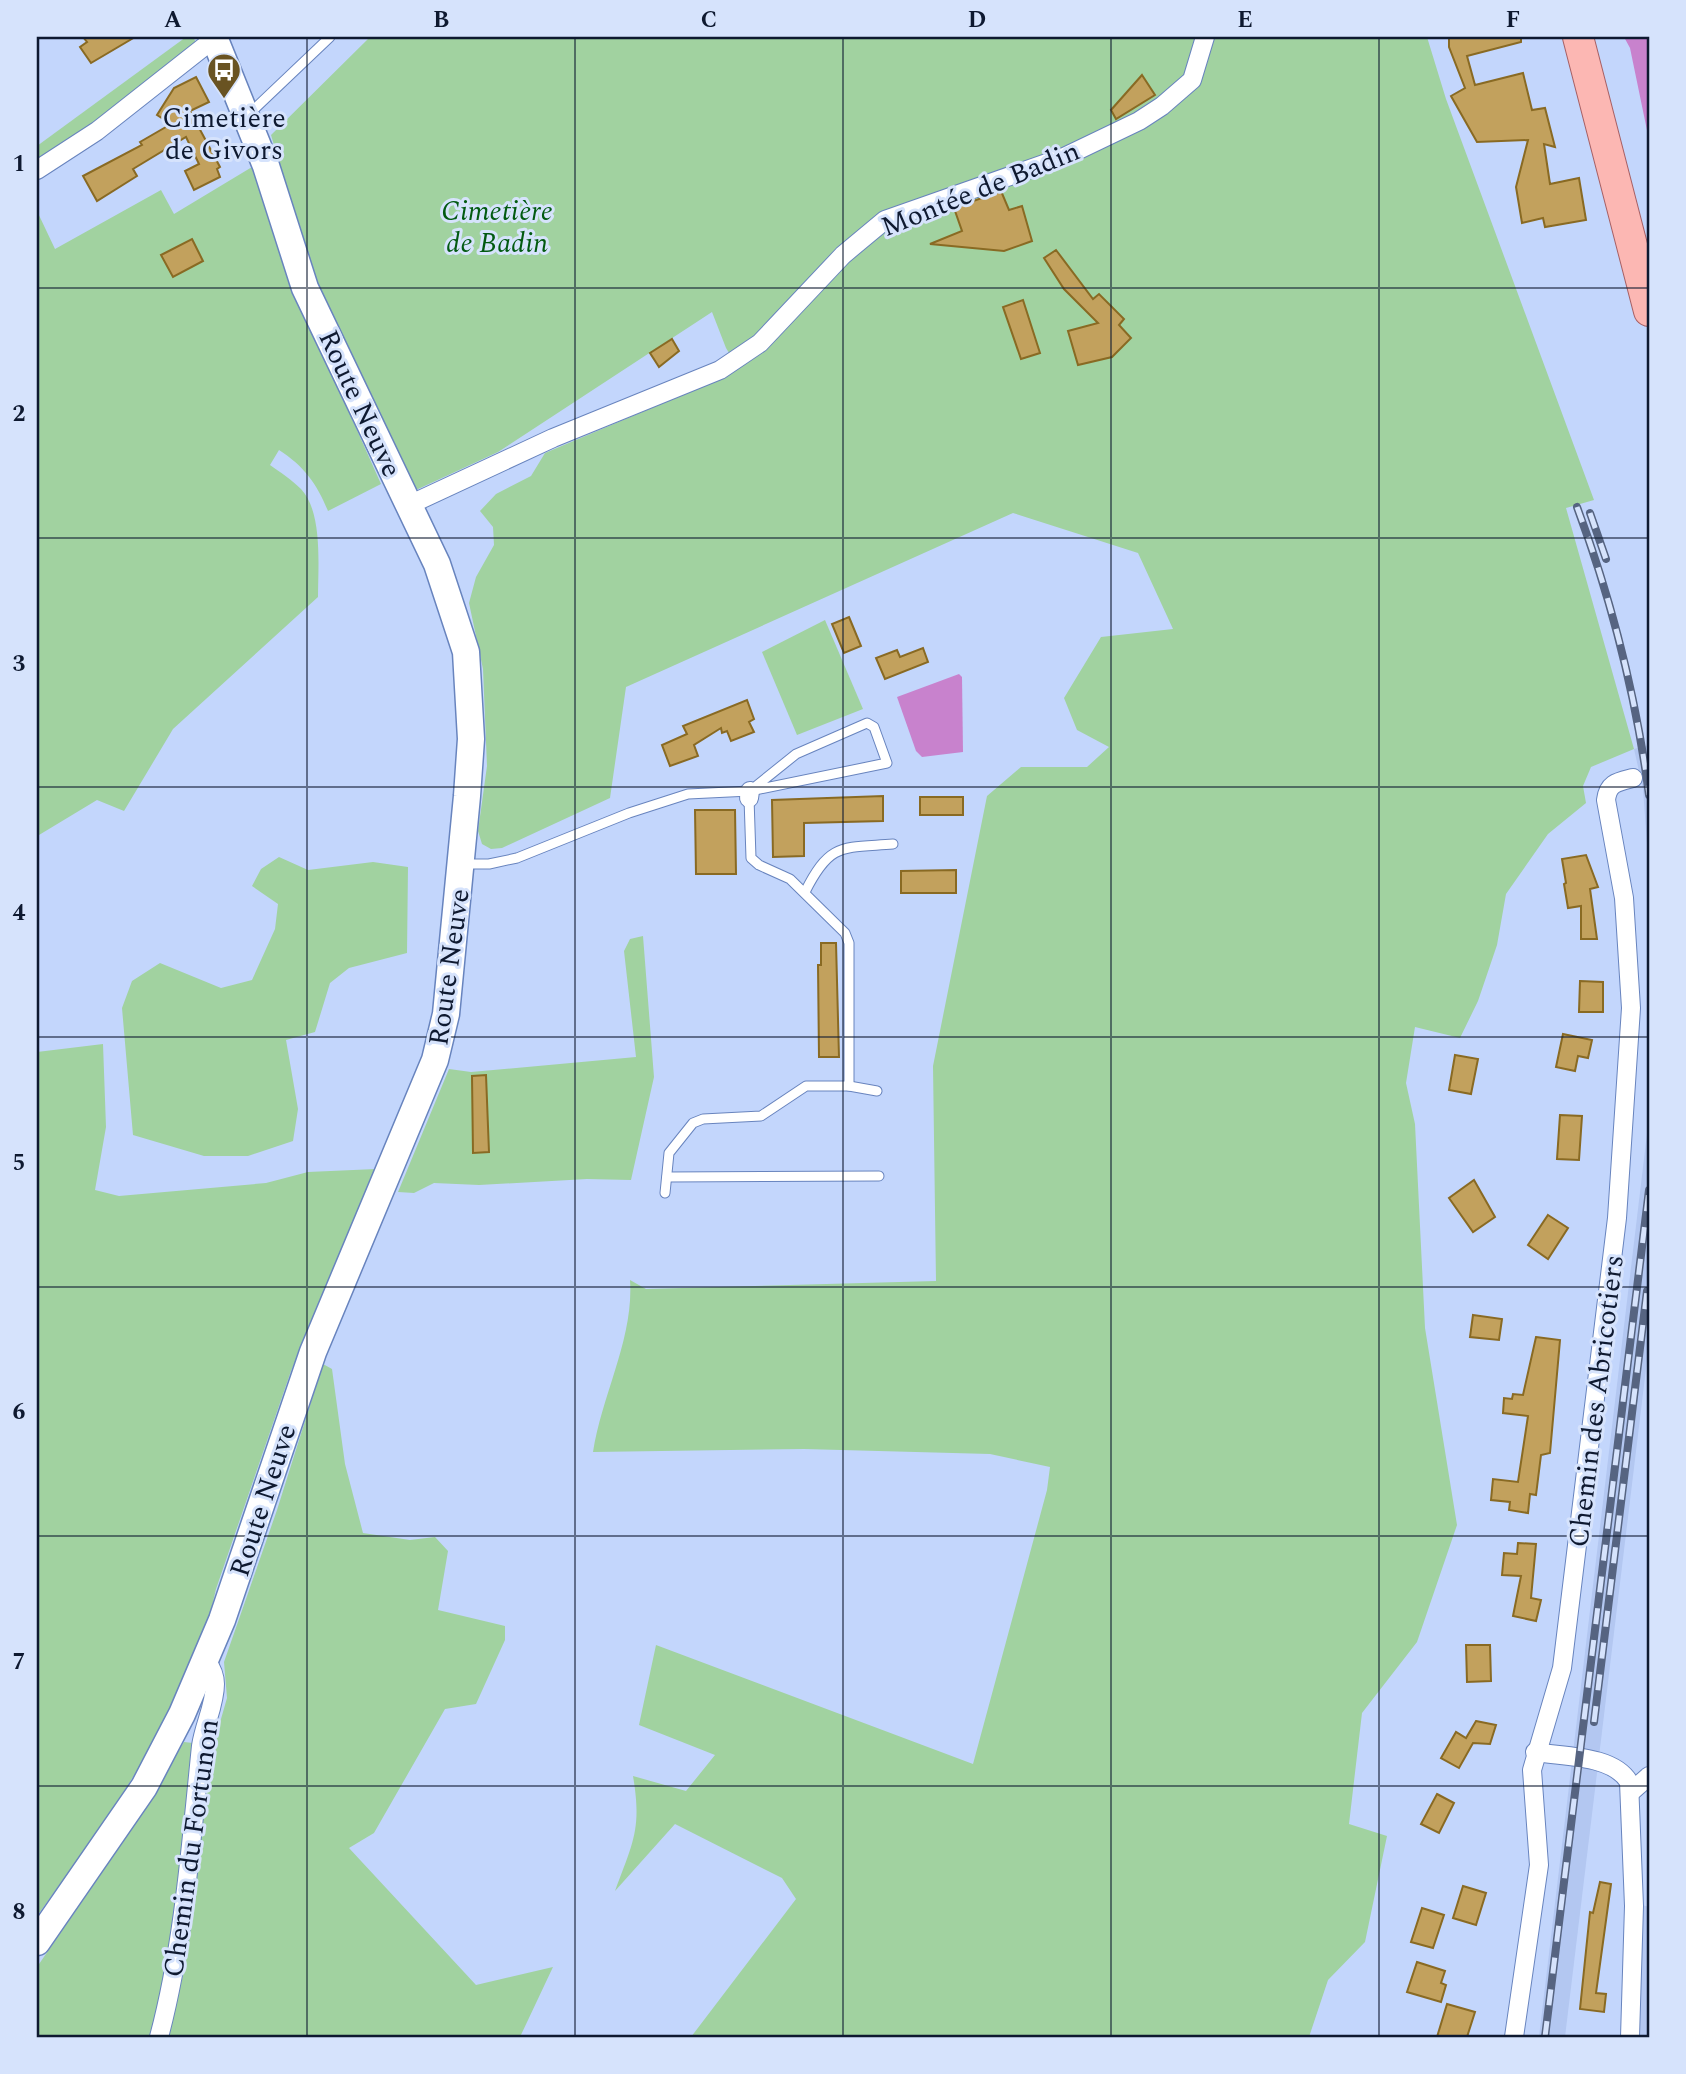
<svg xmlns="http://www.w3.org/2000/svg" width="1686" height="2074" viewBox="0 0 1686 2074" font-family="Spectral,serif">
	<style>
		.built { fill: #b3c7f1 }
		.green { fill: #a1d2a0 }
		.water { fill: #c882cd }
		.building { fill: #c2a15d; stroke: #896a23; stroke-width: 2 }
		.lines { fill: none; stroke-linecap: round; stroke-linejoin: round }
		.lane-casing { stroke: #6884be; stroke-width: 11 }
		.street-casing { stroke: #6884be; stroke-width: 20 }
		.secondary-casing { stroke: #6884be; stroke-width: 29 }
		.primary-casing { stroke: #a76064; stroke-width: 32 }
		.lane { stroke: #fff; stroke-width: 9 }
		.street { stroke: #fff; stroke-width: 18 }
		.secondary { stroke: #fff; stroke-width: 26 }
		.primary { stroke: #fcb7b3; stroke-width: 30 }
		.rail-casing { stroke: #566481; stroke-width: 8 }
		.rail { stroke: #d6e3fc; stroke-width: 5; stroke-dasharray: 16; stroke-linecap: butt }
		.grid { fill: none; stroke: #0e1930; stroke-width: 2; stroke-opacity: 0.55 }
		.labels { text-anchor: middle; stroke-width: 6; stroke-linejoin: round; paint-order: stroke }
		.poi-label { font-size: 28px; fill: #0e1930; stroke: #d6e3fc }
		.street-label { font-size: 28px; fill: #0e1930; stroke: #d6e3fc }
		.park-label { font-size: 28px; font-style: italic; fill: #025a11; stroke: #d6e3fc }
		.neatline { fill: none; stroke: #0e1930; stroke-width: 2.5 }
		.grid-label { font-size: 23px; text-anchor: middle; font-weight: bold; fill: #0e1930 }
	</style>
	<rect width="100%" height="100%" fill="#c3d6fc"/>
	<g class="built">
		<path d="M1649 745V871L1643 789 1634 749Z"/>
		<path d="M1649 1117V1344L1565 2037H1539Z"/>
		<path d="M1642 1905 1649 1907V2037H1633Z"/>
	</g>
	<g class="green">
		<path d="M186 37H193L197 44 87 130 37 163V146Z"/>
		<path d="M370 37H1427L1446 99 1594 500 1566 508 1634 749 1591 767 1583 786 1586 803 1548 834 1506 894 1497 945 1478 1001 1460 1038 1415 1027 1406 1083 1415 1124 1425 1328 1457 1525 1417 1642 1362 1713 1349 1824 1387 1836 1365 1942 1328 1980 1309 2037H691L796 1899 782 1878 675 1824 615 1891C633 1842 642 1829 633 1776L686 1791 715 1755 639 1725 656 1645 973 1764 1047 1490 1050 1467 990 1454 804 1449 593 1452C602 1394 634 1338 630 1280L646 1289 936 1281 933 1066 987 796 1021 767H1087L1109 747 1077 730 1064 698 1101 637 1173 629 1138 553 1013 513 626 687 610 798 502 848 491 849 482 844 478 831 487 766 483 669 469 603 476 577 494 545 493 527 480 511 496 494 531 476 545 453 699 388 737 366 726 348 712 312 498 452 416 490 316 286 271 135Z"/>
		<path d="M252 167 300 302 381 484 328 511C317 484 304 466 279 450L270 465C280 472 292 480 301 489 323 512 318 567 318 597L173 729 124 811 97 800 39 835 37 871V211L55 249 161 190 174 214Z"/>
		<path d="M825 620 863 709 797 735 762 652Z"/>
		<path d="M279 857 308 870 373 862 408 867 407 953 349 968 330 983 315 1032 286 1040 298 1109 293 1141 248 1156H204L133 1135 122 1008 132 981 160 963 221 988 252 980 275 929 278 904 252 886 261 869Z"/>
		<path d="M643 936 654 1077 631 1180 587 1179 479 1185 434 1183 414 1193 398 1192 449 1069 471 1072 636 1057 624 951 630 939Z"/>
		<path d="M103 1044 106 1127 95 1190 119 1196 266 1183 308 1172 376 1169 291 1371 216 1589 202 1648 166 1724 108 1817 37 1916V1052Z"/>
		<path d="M323 1364 332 1369 345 1464 363 1533 410 1540 435 1537 448 1551 438 1610 505 1626V1640L476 1704 445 1709 374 1833 349 1848 476 1985 553 1967 520 2037H167L185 1968 212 1731 221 1719 227 1698 224 1662 277 1510Z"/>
		<path d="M184 1742 193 1743 192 1774 166 1967 150 2037H37V1967L123 1842Z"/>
	</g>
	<g class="water">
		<path d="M1624 37H1649V140L1630 48Z"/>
		<path d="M959 674 962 677 963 752 922 757 916 751 897 697Z"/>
	</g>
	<g class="building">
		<path d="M83 37H135L91 63 80 47 87 42Z"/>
		<path d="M1449 37H1521V42L1467 56 1475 85 1523 73 1532 110 1545 108 1555 147 1544 144 1550 184 1579 178 1586 220 1545 227 1543 218 1522 223 1516 187 1528 140 1477 142 1451 96 1465 88 1449 47Z"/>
		<path d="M1142 75 1155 95 1116 119 1111 110Z"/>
		<path d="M196 77 209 102 190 111 220 167 217 169 220 177 194 190 185 171 199 164 186 137 133 169 137 176 97 201 83 176 142 145 140 142 171 124 157 115 174 88Z"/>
		<path d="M1001 191 1009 210 1022 206 1032 241 1004 251 930 244 962 231 954 208Z"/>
		<path d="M192 239 203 261 173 277 161 255Z"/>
		<path d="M1056 250 1093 299 1099 294 1124 319 1119 325 1131 338 1112 357 1078 365 1068 331 1098 323 1064 289 1044 258Z"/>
		<path d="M1023 300 1040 353 1021 359 1003 307Z"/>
		<path d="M672 339 679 351 659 367 650 353Z"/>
		<path d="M849 617 861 646 844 653 832 624Z"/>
		<path d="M923 648 928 662 885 679 876 658 897 650 900 657Z"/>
		<path d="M747 700 754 719 749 722 754 732 731 741 727 731 722 733 721 728 694 745 698 756 670 766 662 745 687 734 683 726Z"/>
		<path d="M883 796V821L804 823V856L773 857 772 800Z"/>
		<rect x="920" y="797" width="43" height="18"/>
		<path d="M695 810H735L736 874H696Z"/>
		<path d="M1586 855 1598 887 1590 889 1597 939H1581V906L1568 908 1564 884 1566 883 1562 859Z"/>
		<path d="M956 870V893H901V871Z"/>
		<path d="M821 943H836L839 1057H819L818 965H821Z"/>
		<path d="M1580 981 1603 982V1012H1579Z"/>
		<path d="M1563 1034 1592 1040 1588 1058 1578 1056 1575 1071 1556 1067Z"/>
		<path d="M1455 1055 1478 1059 1471 1094 1449 1090Z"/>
		<path d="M486 1075 489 1152 473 1153 472 1076Z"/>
		<path d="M1560 1115 1582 1116 1579 1160 1557 1159Z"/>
		<path d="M1474 1180 1495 1217 1473 1232 1449 1198Z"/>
		<path d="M1548 1215 1568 1228 1548 1259 1528 1245Z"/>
		<path d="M1473 1315 1502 1319 1499 1340 1470 1337Z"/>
		<path d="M1536 1337 1560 1340 1550 1453 1541 1455 1536 1495 1530 1494 1528 1513 1509 1510 1510 1502 1491 1500 1493 1479 1518 1482 1528 1416 1503 1413 1504 1398 1512 1399 1513 1394 1523 1395Z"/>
		<path d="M1518 1543 1536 1544 1531 1598 1541 1600 1536 1621 1513 1616 1521 1576 1502 1575 1504 1553 1517 1554Z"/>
		<path d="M1466 1645H1490L1491 1681 1467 1682Z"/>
		<path d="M1476 1721 1496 1725 1490 1744 1473 1743 1459 1768 1441 1758 1456 1732 1466 1738Z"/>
		<path d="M1437 1794 1454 1803 1439 1833 1421 1824Z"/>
		<path d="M1600 1882 1611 1884 1596 1993 1606 1994 1604 2012 1580 2009 1590 1912 1593 1913Z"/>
		<path d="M1463 1886 1486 1893 1476 1925 1453 1918Z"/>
		<path d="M1422 1908 1444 1915 1433 1948 1411 1942Z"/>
		<path d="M1417 1962 1445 1971 1441 1983 1446 1985 1441 2002 1407 1992Z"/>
		<path d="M1447 2004 1475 2012 1467 2037H1437Z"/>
	</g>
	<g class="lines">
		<g class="lane-casing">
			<g id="lane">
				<path d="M248 115 330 37"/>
				<path d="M749 798 751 858 759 865 790 879 845 933 849 943V1086"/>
				<path d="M463 864H489L517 858 629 813 688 794 750 791 887 763 874 727 867 723 796 754 750 791"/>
				<path d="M805 892C830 842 842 848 893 844"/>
				<path d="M667 1177 879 1176"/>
				<path d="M665 1193 669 1153 693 1123 703 1119 761 1116 806 1086H849L877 1091"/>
			</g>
		</g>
		<g class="street-casing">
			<g id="street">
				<path d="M37 170 97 131 215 38"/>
				<path d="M409 505 553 438 720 370 760 343 843 255 885 220 1064 157 1139 121 1162 106 1192 80 1205 37"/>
				<path d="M749 798 750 791"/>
				<path d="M1535 1752C1564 1757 1613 1755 1629 1782L1634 1906 1630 2037"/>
				<path d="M1632 1791 1649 1776"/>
				<path d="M159 2037C184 1943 191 1843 201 1746 204 1725 215 1705 215 1684 215 1675 211 1667 206 1660"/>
				<path d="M1514 2037 1539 1865 1532 1770 1562 1668 1617 1218 1631 1008 1624 898 1606 800C1608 783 1617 782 1633 778"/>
			</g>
		</g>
		<g class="secondary-casing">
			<path id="secondary" d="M37 1942 144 1787 182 1714 222 1620 313 1352 435 1060 446 1014 467 796 471 739 466 652 437 564 305 288 266 166 214 37"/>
		</g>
		<g class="primary-casing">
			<path id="primary" d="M1578 37 1649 311"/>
		</g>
		<use href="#lane" class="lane"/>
		<use href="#street" class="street"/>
		<use href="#secondary" class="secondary"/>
		<use href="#primary" class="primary"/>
		<g class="rail-casing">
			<g id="rail">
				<path d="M1577 507C1612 601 1636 696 1649 795"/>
				<path d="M1590 513 1606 559"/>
				<path d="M1594 1722 1647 1291"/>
				<path d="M1545 2037 1649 1190"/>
			</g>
		</g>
		<use href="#rail" class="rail"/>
	</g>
	<path class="grid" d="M307 37V2037M575 37V2037M843 37V2037M1111 37V2037M1379 37V2037M37 288H1649M37 538H1649M37 787H1649M37 1037H1649M37 1287H1649M37 1536H1649M37 1786H1649"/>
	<defs>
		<g id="bus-pin" transform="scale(1.75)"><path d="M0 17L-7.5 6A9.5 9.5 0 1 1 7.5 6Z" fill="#695322" stroke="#d6e3fc"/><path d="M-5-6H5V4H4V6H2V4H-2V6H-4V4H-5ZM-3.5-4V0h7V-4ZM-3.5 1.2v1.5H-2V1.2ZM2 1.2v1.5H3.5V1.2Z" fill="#fff"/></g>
	</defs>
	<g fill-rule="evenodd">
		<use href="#bus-pin" x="224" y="70"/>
	</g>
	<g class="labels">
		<g class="poi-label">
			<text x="224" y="127">Cimetière<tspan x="224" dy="32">de Givors</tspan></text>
		</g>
		<g class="street-label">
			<text transform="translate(980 188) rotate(-22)" y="10">Montée de Badin</text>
			<text transform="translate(361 403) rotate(65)" y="10">Route Neuve</text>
			<text transform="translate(448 967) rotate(-82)" y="10">Route Neuve</text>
			<text transform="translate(1595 1401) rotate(-83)" y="10">Chemin des Abricotiers</text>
			<text transform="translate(262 1500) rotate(-72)" y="10">Route Neuve</text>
			<text transform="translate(190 1848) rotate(-82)" y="10">Chemin du Fortunon</text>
		</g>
		<g class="park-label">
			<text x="497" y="220">Cimetière<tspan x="497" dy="32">de Badin</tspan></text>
		</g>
	</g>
	<rect width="1686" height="2074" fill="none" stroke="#d6e3fc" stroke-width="77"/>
	<rect x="38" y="38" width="1610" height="1998" class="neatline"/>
	<g class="grid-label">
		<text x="173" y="27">A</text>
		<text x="441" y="27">B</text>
		<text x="709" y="27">C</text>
		<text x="977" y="27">D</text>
		<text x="1245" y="27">E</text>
		<text x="1513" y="27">F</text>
		<text x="19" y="171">1</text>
		<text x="19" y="421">2</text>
		<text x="19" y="671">3</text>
		<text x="19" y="920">4</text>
		<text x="19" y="1170">5</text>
		<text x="19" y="1419">6</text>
		<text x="19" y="1669">7</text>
		<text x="19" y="1919">8</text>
	</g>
</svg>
